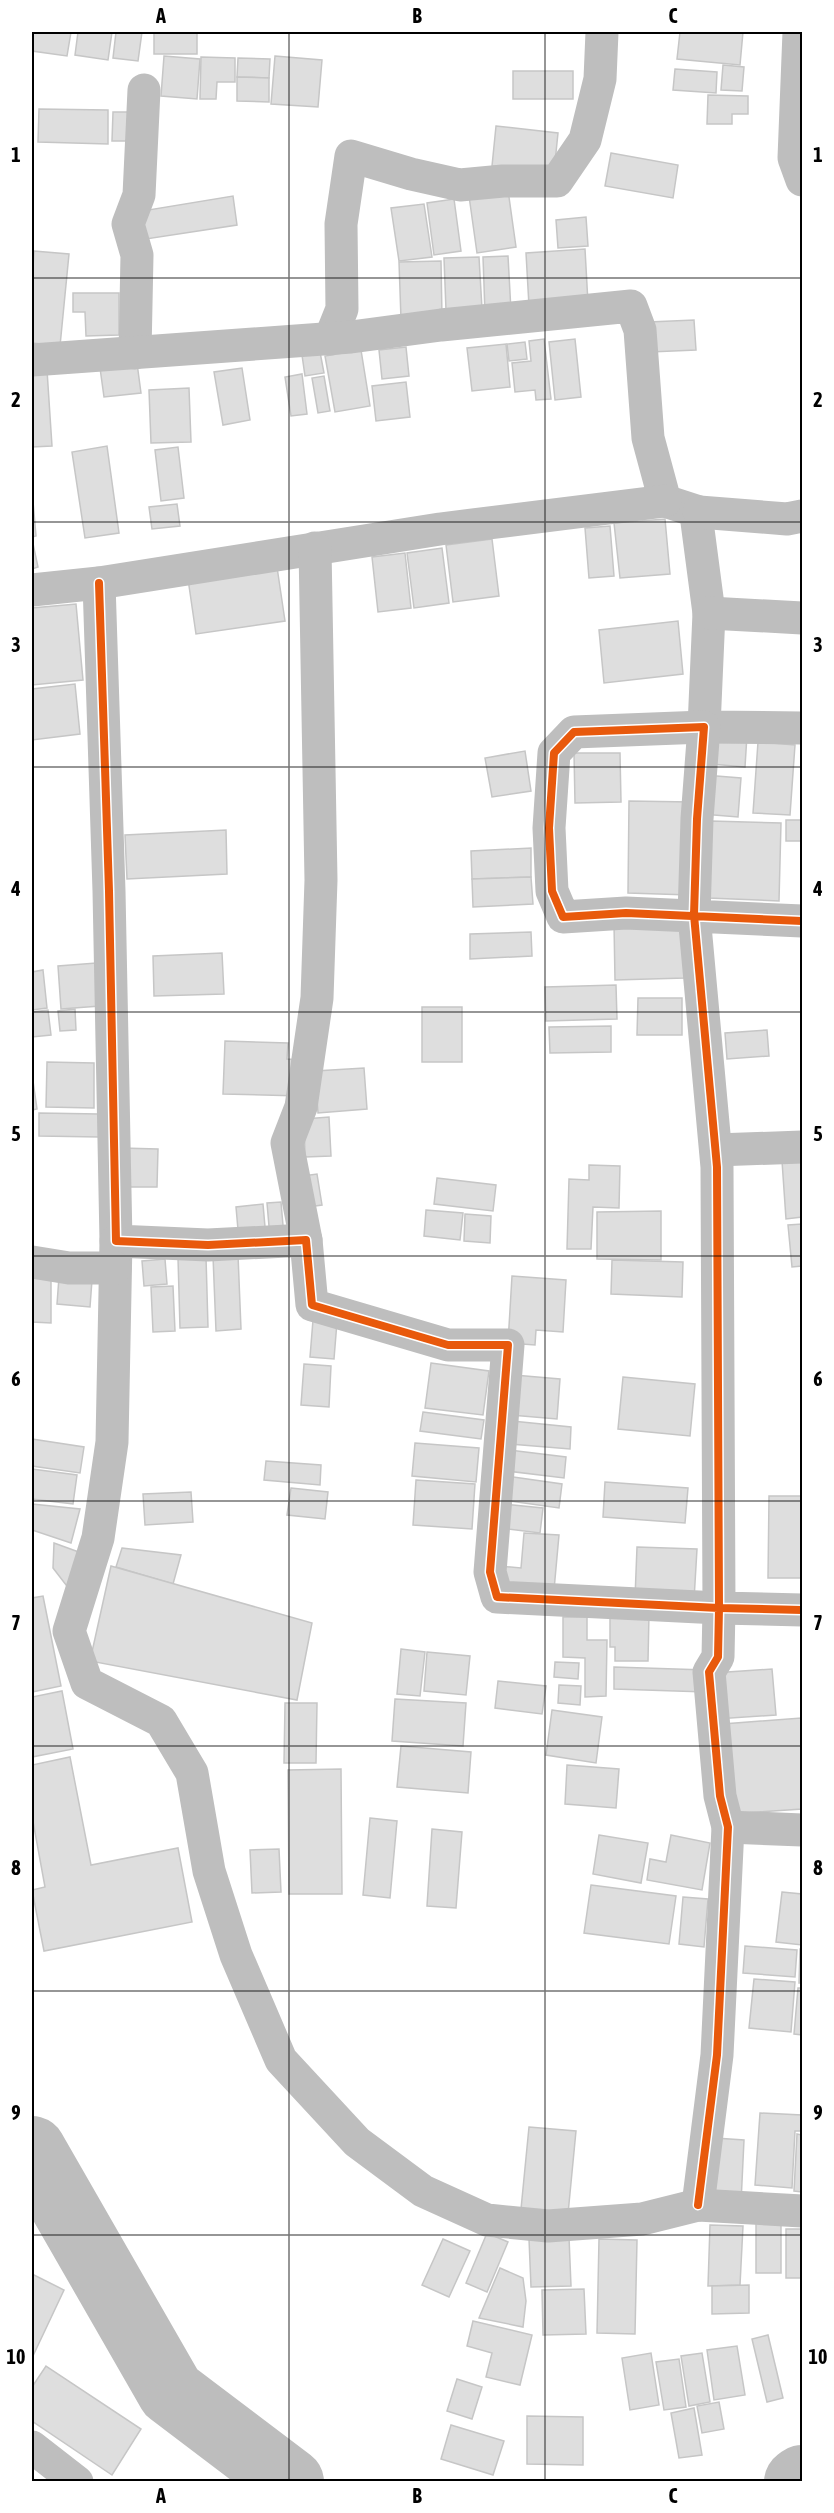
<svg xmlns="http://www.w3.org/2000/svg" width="834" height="2513" viewBox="0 0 834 2513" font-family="'Asap Condensed',sans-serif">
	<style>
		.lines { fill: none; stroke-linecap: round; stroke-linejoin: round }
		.river { stroke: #bdbdbd; stroke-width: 68 }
		.building { fill: #dedede; stroke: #c6c6c6; stroke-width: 1.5 }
		.minor { stroke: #bebebe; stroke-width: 33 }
		.cycleway-casing { stroke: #fff; stroke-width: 11 }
		.cycleway { stroke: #e8590c; stroke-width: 8 }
		.grid { fill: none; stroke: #000; stroke-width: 1.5; stroke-opacity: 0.55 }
		.neatline { fill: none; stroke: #000; stroke-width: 2 }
		.grid-label { font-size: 20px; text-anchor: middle; font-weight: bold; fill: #000 }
	</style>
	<rect width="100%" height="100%" fill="#fff"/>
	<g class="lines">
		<g class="river">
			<path d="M32 2150 171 2392 290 2482"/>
			<path d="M798 2482 802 2479"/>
		</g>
	</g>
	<g class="building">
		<path d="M32 32H71L67 56 32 51Z"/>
		<path d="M78 32H112L108 60 75 55Z"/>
		<path d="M116 32H142L138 61 113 58Z"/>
		<rect x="154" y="32" width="43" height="22"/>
		<path d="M680 32H743L740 65 677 59Z"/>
		<path d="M164 56 200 59 197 99 161 96Z"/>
		<path d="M275 56 322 60 318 107 271 104Z"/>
		<path d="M201 57 235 58V82H217L216 99H200Z"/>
		<path d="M238 58 270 59 269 78 237 77Z"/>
		<path d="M723 65 744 67 742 91 721 90Z"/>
		<path d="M675 69 717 72 716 93 673 90Z"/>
		<rect x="513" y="71" width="60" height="28"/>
		<path d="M237 77 269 78V102L237 101Z"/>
		<path d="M708 95 748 96V114H732V124H707Z"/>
		<path d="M39 109 108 110V144L38 142Z"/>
		<path d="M113 112H129L128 141H112Z"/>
		<path d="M496 126 558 133 554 172 492 166Z"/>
		<path d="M611 153 678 165 673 198 605 186Z"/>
		<path d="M508 190 516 247 477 253 469 196Z"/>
		<path d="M233 196 237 225 146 239 142 211Z"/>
		<path d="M454 199 461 251 434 255 427 203Z"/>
		<path d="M424 204 432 257 399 261 391 208Z"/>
		<path d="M586 217 588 246 558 248 556 220Z"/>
		<path d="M585 249 588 303 529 306 526 253Z"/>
		<path d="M34 251 69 254 60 346 32 343V282Z"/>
		<path d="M508 256 511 311 485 313 483 257Z"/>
		<path d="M479 257 482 309 446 310 444 258Z"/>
		<path d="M441 261 442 317 401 319 399 262Z"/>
		<path d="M73 293H119V335L86 336 85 312H73Z"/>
		<path d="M694 320 696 350 650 352 649 322Z"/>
		<path d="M544 339 551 399 536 400 535 390 515 392 512 363 531 361 529 341Z"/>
		<path d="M575 339 581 397 555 400 549 342Z"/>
		<path d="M525 342 527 359 509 361 507 344Z"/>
		<path d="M506 344 510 387 472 391 467 348Z"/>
		<path d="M406 347 409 376 382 379 379 350Z"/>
		<path d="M361 350 370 406 335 412 325 356Z"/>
		<path d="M320 352 324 373 305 376 302 355Z"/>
		<path d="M137 363 141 393 104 397 100 368Z"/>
		<path d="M242 368 250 420 223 425 214 372Z"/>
		<path d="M47 370 52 446 32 447V371Z"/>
		<path d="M302 374 307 414 291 416 285 377Z"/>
		<path d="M324 376 330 411 318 413 312 378Z"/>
		<path d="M406 382 410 417 376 421 372 386Z"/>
		<path d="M189 388 191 442 151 443 149 390Z"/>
		<path d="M107 446 119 533 85 538 72 452Z"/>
		<path d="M178 447 184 498 161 501 155 450Z"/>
		<path d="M32 490 36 536 32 537Z"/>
		<path d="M177 504 180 526 152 529 149 507Z"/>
		<path d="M665 519 670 574 620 578 614 523Z"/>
		<path d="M610 526 614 576 589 578 585 528Z"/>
		<path d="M32 539 38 567 32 569Z"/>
		<path d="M492 539 499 596 453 602 446 545Z"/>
		<path d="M442 548 449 603 414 608 407 553Z"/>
		<path d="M405 553 411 608 378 612 372 557Z"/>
		<path d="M277 567 285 621 196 634 188 579Z"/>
		<path d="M76 604 83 680 32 685V608Z"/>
		<path d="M678 621 683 674 604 683 599 630Z"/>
		<path d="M75 684 80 734 32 740V689Z"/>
		<path d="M714 732 747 735 745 767 711 764Z"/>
		<path d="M758 742 795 745 790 815 753 813Z"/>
		<path d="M525 751 531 791 492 797 485 758Z"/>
		<path d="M574 753H620L621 802 575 803Z"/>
		<path d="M704 775 741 778 738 817 702 814Z"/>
		<path d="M629 801 691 802 689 895 628 893Z"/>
		<rect x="786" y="820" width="16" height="21"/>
		<path d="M711 821 781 823 779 901 708 898Z"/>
		<path d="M226 830 227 874 127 879 125 835Z"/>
		<path d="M531 848V877L472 879 471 851Z"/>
		<path d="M531 877 533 904 473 907 472 879Z"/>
		<path d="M683 923 685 978 615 980 614 924Z"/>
		<path d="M531 932 532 956 470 959V934Z"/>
		<path d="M222 953 224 994 154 996 153 956Z"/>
		<path d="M96 963 100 1006 61 1009 58 966Z"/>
		<path d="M43 970 47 1008 32 1010V972Z"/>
		<path d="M616 985 617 1019 546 1021 545 987Z"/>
		<path d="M638 998H682V1035H637Z"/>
		<rect x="422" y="1007" width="40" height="55"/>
		<path d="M75 1009 76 1030 60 1031 58 1011Z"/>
		<path d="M48 1010 51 1035 32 1037V1012Z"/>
		<path d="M611 1026V1052L550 1053 549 1027Z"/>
		<path d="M767 1030 769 1056 727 1059 725 1033Z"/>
		<path d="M225 1041 288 1043 287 1059 301 1060 300 1096 223 1094Z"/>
		<path d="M47 1062 94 1063V1108L46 1107Z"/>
		<path d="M364 1068 367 1109 318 1113 315 1071Z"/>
		<path d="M32 1074 37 1109 32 1110Z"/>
		<path d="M39 1113 99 1114V1137L39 1136Z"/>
		<path d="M329 1117 331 1156 305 1157 304 1119Z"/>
		<path d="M121 1148 158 1149 157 1187H119Z"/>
		<path d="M802 1159V1217L786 1219 782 1161Z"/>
		<path d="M589 1165 620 1166 619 1208 593 1207 591 1249H567L569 1179 589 1180Z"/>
		<path d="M317 1174 322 1205 308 1207 303 1176Z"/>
		<path d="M437 1178 496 1185 493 1211 434 1204Z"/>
		<path d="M281 1202 284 1237 270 1238 267 1203Z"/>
		<path d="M263 1204 266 1238 239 1241 236 1207Z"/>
		<path d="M426 1210 463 1213 460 1240 424 1236Z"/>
		<path d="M661 1211V1260L597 1259V1212Z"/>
		<path d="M465 1214 491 1216 490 1243 464 1241Z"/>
		<path d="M802 1224V1266L792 1267 788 1225Z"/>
		<path d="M238 1255 241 1329 216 1331 213 1256Z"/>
		<path d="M206 1257 208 1327 180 1328 178 1258Z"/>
		<path d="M165 1259 167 1284 144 1286 142 1261Z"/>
		<path d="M612 1260 683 1262 682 1297 611 1294Z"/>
		<path d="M32 1273H51V1323L32 1322Z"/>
		<path d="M512 1276 566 1280 563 1332 536 1330 535 1345 508 1343Z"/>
		<path d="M59 1277 92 1280 90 1307 57 1304Z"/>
		<path d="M173 1286 175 1331 153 1332 151 1287Z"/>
		<path d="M313 1320 337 1322 334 1359 310 1357Z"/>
		<path d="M431 1363 489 1371 483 1415 425 1408Z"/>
		<path d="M304 1364 331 1366 329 1407 301 1405Z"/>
		<path d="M514 1375 560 1379 557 1419 511 1415Z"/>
		<path d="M623 1377 695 1384 690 1436 618 1429Z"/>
		<path d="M423 1412 484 1420 481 1439 420 1431Z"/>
		<path d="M512 1421 571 1427 570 1449 510 1444Z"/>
		<path d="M32 1439 84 1447 80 1473 32 1466Z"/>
		<path d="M415 1443 479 1448 476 1482 412 1476Z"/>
		<path d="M509 1450 566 1457 564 1478 507 1471Z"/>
		<path d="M266 1461 321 1465 320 1485 264 1480Z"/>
		<path d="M32 1469 77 1475 73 1504 32 1499Z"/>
		<path d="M507 1476 562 1484 559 1508 503 1500Z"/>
		<path d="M416 1480 475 1484 472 1529 413 1525Z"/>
		<path d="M605 1482 688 1488 685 1523 603 1517Z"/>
		<path d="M291 1488 328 1492 325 1519 287 1515Z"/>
		<path d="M191 1492 193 1522 145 1525 143 1494Z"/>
		<path d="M769 1496H802V1578H768Z"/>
		<path d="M32 1504 80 1509 71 1543 32 1530Z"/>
		<path d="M504 1504 543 1508 540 1533 501 1528Z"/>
		<path d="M524 1533 559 1535 554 1590 497 1587 498 1566 521 1568Z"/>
		<path d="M54 1543 87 1555 73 1594 53 1568Z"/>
		<path d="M637 1547 697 1549 694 1600 635 1598Z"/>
		<path d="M122 1548 181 1555 173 1584 116 1567Z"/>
		<path d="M111 1566 312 1623 297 1700 90 1661Z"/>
		<path d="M43 1596 61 1686 32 1692V1598Z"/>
		<path d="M649 1614 648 1661H615V1647H610V1615Z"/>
		<path d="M563 1617H587V1640H607L606 1696 585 1697V1658L563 1657Z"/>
		<path d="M401 1649 425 1652 420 1696 397 1694Z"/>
		<path d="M427 1652 470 1656 466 1695 424 1691Z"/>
		<path d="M555 1662 579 1663 578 1679 554 1677Z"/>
		<path d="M614 1667 706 1670V1692L614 1689Z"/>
		<path d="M772 1669 776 1715 716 1719 713 1673Z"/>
		<path d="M498 1681 546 1686 542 1714 495 1708Z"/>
		<path d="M559 1685 581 1686 580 1705 558 1703Z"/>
		<path d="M62 1691 73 1749 32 1757V1697Z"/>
		<path d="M395 1699 466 1703 463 1746 392 1741Z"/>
		<path d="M285 1703H317L316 1763H284Z"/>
		<path d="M552 1710 602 1717 596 1763 546 1755Z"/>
		<path d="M801 1718 802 1809 729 1814 723 1724Z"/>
		<path d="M401 1746 471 1752 468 1793 397 1787Z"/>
		<path d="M70 1757 91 1865 178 1848 192 1922 44 1951 32 1890 45 1887 32 1816V1765Z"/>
		<path d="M567 1765 619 1769 616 1808 565 1804Z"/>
		<path d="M341 1769 342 1894H289L288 1770Z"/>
		<path d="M370 1818 397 1821 390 1898 363 1895Z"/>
		<path d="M432 1829 462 1832 456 1908 427 1906Z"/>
		<path d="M599 1835 648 1843 641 1883 593 1874Z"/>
		<path d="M671 1835 710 1843 702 1890 647 1880 650 1859 666 1862Z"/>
		<path d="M279 1849 281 1892 252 1893 250 1850Z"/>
		<path d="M591 1885 676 1896 669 1944 584 1933Z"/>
		<path d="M782 1892 802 1894V1945L776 1942Z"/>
		<path d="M683 1897 708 1899 704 1947 679 1944Z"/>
		<path d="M745 1946 797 1950 795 1977 743 1973Z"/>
		<path d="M800 1949H802V1983H799Z"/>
		<path d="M754 1979 795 1982 791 2032 749 2028Z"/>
		<path d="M798 1988H802V2035L794 2034Z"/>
		<path d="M760 2113 802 2115V2131H795L792 2188 755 2185Z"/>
		<path d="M529 2127 576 2131 568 2214 521 2209Z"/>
		<path d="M797 2134 802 2135V2192L794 2191Z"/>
		<path d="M715 2138 744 2140 741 2203 712 2201Z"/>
		<rect x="756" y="2219" width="25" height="54"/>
		<path d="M710 2225 743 2226 740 2285 708 2286Z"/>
		<rect x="786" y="2229" width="16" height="49"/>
		<path d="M487 2233 508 2242 487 2292 466 2283Z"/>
		<path d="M569 2237 571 2286 531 2287 529 2239Z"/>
		<path d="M443 2239 470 2251 449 2297 422 2285Z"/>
		<path d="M599 2239 637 2240 635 2334 597 2333Z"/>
		<path d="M500 2268 523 2278 526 2301 523 2327 479 2318Z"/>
		<path d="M32 2274 64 2290 32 2358Z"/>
		<path d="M749 2285V2313L712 2314V2286Z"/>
		<path d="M584 2289 586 2334 543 2335 542 2290Z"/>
		<path d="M473 2321 532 2335 520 2385 486 2377 492 2353 467 2346Z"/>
		<path d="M768 2335 783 2398 767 2402 752 2339Z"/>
		<path d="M737 2346 745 2395 714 2400 707 2350Z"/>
		<path d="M651 2353 659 2405 630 2410 622 2358Z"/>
		<path d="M702 2353 710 2402 689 2406 681 2356Z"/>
		<path d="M679 2359 686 2407 664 2410 656 2362Z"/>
		<path d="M46 2366 141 2429 112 2475 32 2421V2387Z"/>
		<path d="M457 2379 482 2387 472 2419 447 2411Z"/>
		<path d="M719 2402 724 2429 702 2433 697 2406Z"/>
		<path d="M694 2408 702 2455 679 2458 671 2413Z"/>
		<path d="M527 2416 583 2417V2465L527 2464Z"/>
		<path d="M451 2425 504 2441 493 2475 441 2459Z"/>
	</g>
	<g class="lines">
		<g class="minor">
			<path d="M799 32 794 158 802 180"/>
			<path d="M330 339 342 309 341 224 351 156 411 174 460 185 503 181H557L585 140 600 79 602 32"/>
			<path d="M135 353 137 255 128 224 139 195 144 90"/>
			<path d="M32 360 351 337 441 325 631 306 640 330 648 438 665 501 699 512 697 522 709 613 704 727 802 728"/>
			<path d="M699 512 787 519 802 516"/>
			<path d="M99 583 109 891 116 1241 208 1245 306 1240 312 1305 448 1345H508L490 1572 497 1597 719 1608 718 1657 709 1672 720 1796 728 1827 717 2055 698 2205"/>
			<path d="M32 590 99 583 440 529 665 501"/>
			<path d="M709 613 802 618"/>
			<path d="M802 921 626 913 563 917 552 891 549 828 554 753 574 732 704 727 697 819 694 915 717 1167 719 1608 802 1610"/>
			<path d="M716 1150 802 1147"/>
			<path d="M306 1240 287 1143 301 1107 317 998 321 880 315 548"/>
			<path d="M116 1241 112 1442 98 1538 69 1631 87 1683 161 1721 192 1773 209 1871 236 1955 281 2060 357 2142 423 2191 487 2220 548 2226 642 2219 698 2205 802 2211"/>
			<path d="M32 1262 69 1268H115"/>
			<path d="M728 1827 802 1830"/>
			<path d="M32 2447 77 2482"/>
		</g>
		<g class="cycleway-casing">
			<g id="cycleway">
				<path d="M99 583 109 891 116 1241 208 1245 306 1240 312 1305 448 1345H508L490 1572 497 1597 719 1608 718 1657 709 1672 720 1796 728 1827 717 2055 698 2205"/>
				<path d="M802 921 626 913 563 917 552 891 549 828 554 753 574 732 704 727 697 819 694 915 717 1167 719 1608 802 1610"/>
			</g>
		</g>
		<use href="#cycleway" class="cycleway"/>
	</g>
	<path class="grid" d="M289 32V2482M545 32V2482M32 278H802M32 522H802M32 767H802M32 1012H802M32 1256H802M32 1501H802M32 1746H802M32 1991H802M32 2235H802"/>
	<rect width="834" height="2513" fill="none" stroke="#ffffff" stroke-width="66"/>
	<rect x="33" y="33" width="768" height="2447" class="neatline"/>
	<g class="grid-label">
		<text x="161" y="23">A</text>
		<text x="417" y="23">B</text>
		<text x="673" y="23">C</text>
		<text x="16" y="162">1</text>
		<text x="818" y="162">1</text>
		<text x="16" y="407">2</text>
		<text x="818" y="407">2</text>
		<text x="16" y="652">3</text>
		<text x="818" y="652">3</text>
		<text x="16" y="896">4</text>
		<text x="818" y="896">4</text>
		<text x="16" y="1141">5</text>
		<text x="818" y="1141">5</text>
		<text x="16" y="1386">6</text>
		<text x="818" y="1386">6</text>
		<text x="16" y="1630">7</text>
		<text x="818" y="1630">7</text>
		<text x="16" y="1875">8</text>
		<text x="818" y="1875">8</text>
		<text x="16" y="2120">9</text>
		<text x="818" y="2120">9</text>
		<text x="16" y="2364">10</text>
		<text x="818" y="2364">10</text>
		<text x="161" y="2503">A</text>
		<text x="417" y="2503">B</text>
		<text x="673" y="2503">C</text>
	</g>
</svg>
